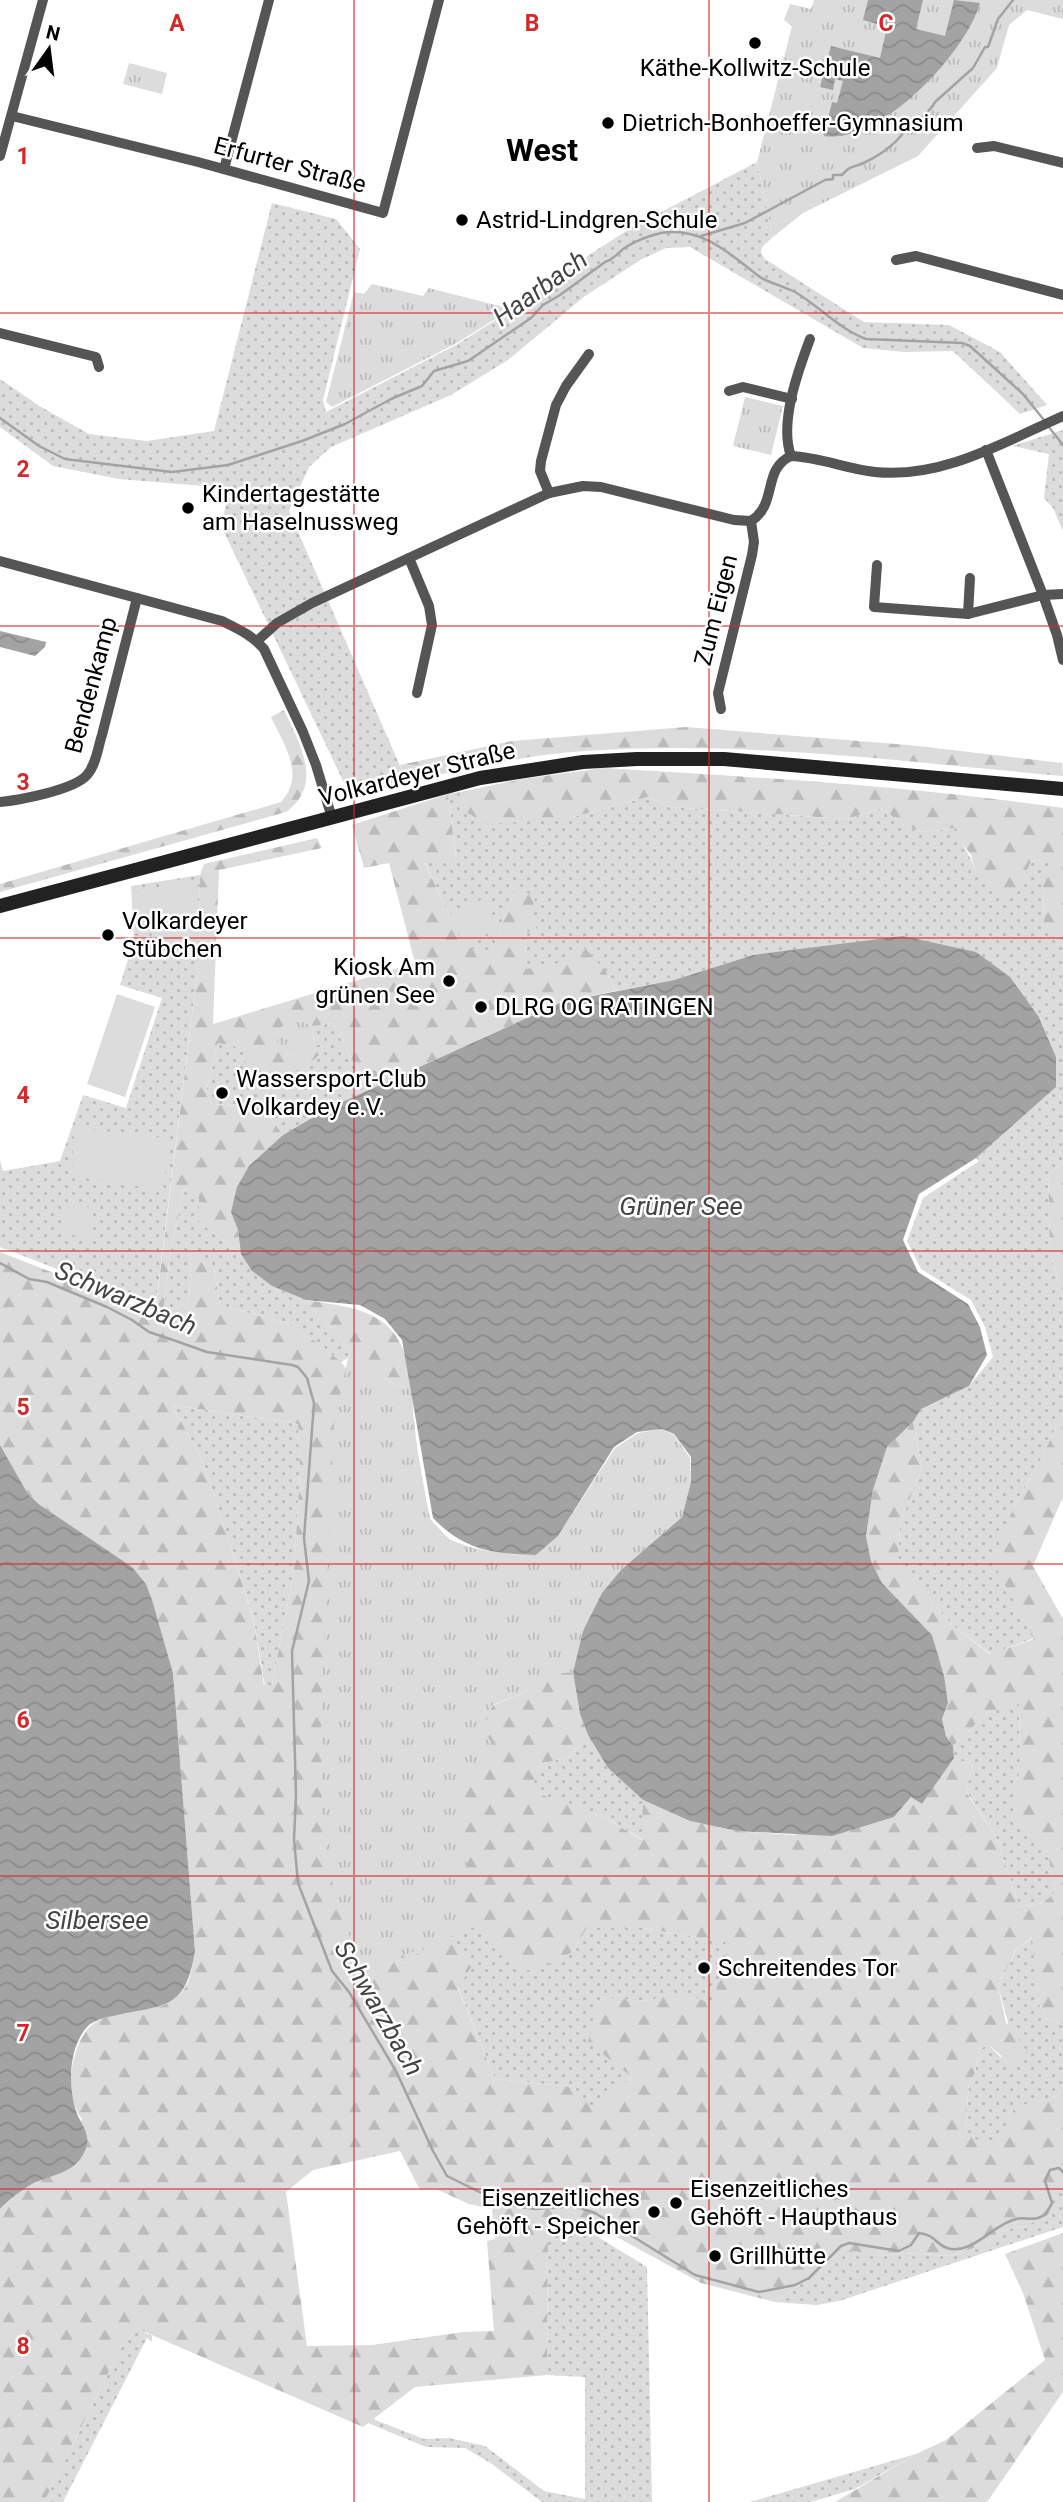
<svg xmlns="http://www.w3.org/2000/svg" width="1063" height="2502" viewBox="0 0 1063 2502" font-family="Roboto,sans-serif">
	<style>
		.grass { fill: url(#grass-dots) }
		.forest { fill: url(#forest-firs); fill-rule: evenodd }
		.park { fill: url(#park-tufts) }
		.pitch { fill: #dcdcdc }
		.water { fill: url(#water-waves) }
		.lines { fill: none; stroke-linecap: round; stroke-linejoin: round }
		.stream { stroke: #a3a3a3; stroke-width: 2.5 }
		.street { stroke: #555; stroke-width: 10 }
		.secondary { stroke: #222; stroke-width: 14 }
		.grid { fill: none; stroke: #d62828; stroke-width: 2; stroke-opacity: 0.55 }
		.poi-dot { fill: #000; stroke: #fff; stroke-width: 2.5 }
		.labels { text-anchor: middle; stroke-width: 5; stroke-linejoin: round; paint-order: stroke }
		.poi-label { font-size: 24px; fill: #000; stroke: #fff; text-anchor: start }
		.street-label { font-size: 24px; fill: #000; stroke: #fff }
		.water-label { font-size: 26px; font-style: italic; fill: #444; stroke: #fff }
		.district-label { font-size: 32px; font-weight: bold; fill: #000; stroke: #fff }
		.grid-label { font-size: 23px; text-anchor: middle; font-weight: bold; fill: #d62828; stroke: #fff; stroke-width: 5; stroke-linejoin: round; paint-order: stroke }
	</style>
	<defs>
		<pattern id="grass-dots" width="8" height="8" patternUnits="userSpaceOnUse" patternTransform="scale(1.75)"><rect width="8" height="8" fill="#dcdcdc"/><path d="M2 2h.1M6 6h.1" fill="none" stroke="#bbb" stroke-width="1.8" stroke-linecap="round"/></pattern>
		<pattern id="forest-firs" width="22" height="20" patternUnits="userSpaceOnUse" patternTransform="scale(1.75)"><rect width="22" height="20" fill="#dcdcdc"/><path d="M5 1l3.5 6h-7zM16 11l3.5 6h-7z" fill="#bbb"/></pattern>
		<pattern id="park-tufts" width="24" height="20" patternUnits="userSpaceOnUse" patternTransform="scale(1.75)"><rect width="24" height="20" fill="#dcdcdc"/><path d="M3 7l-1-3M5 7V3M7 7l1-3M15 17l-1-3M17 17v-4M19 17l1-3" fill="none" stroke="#bbb"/></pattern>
		<pattern id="water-waves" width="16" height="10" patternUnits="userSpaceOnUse" patternTransform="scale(1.75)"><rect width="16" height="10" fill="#a3a3a3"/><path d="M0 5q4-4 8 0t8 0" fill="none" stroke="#8b8b8b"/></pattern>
	</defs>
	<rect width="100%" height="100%" fill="#fff"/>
	<g class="grass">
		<path d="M757 162 773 237 762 247 761 253 765 259 864 322 949 325 1000 352 1047 405 1020 414 953 351 904 352 863 348 690 247 666 248 642 259 585 296 508 360 451 395 331 447 309 467 289 511 407 782 356 795 347 789 222 528 228 488 119 479 53 466 0 427V379L41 407 89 434 147 441 214 431 272 203 336 219 360 249 323 400 326 412 456 345 521 304 578 262 631 228Z"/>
		<path d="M1063 430V531L1053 508 1044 498 1049 454 1012 446Z"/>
		<path d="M460 792V808L565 819 648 797 671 807 847 819 882 808 902 824 921 832 958 828C959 844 971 854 975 870L1015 896 1032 859 1052 863 1043 886 1044 925 1063 943V1162L1048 1175 1050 1251 1063 1301V1412L1041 1459 1014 1507 1034 1638 991 1654 952 1625 898 1564 900 1523 922 1468 913 1422 921 1409 969 1386 993 1357 985 1327 971 1300 921 1269 907 1241 923 1198 979 1161 976 1158 1056 1087V1057L1040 1018 1010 978 819 948 753 955 674 980 615 991 606 971 565 962 527 970 524 932H538L515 889 490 956 463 946 425 862 456 858 448 794Z"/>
		<path d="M200 875 199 958 155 1311 117 1292 0 1247V1160L3 1171 60 1161 83 1095 126 1108 162 998 120 985 134 940 131 886Z"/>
		<path d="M333 1023 352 1060 373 1088 327 1109 283 1135 263 1108 212 1104 206 1092 218 1043 248 1049 240 1087 323 1046 314 1049 313 1026Z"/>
		<path d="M184 1188 199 1194V1222L241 1254 252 1271 272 1286 306 1300 350 1349 348 1358 341 1362 318 1343 286 1323 220 1305 214 1269 191 1255 189 1303 163 1312 170 1255Z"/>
		<path d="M172 1405 298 1424 300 1472 294 1570 272 1685 265 1686 254 1621 227 1535 200 1456Z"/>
		<path d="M690 1458 576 1597 573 1672 544 1674 491 1706 572 1952 587 1928H643L730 1943 712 2005 682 1993 645 2001 601 1998 632 2077 594 2111 573 2087 495 2079 458 1987 447 1933 404 1964 347 1935 337 1878 470 1615Z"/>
		<path d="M1019 1703 1020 1756 1047 1848 1055 1892 1043 1903 1020 1907 995 1835 966 1791 972 1765 954 1758 953 1746 988 1712Z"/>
		<path d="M588 1735 608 1768 643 1800V1840L606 1818 530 1791 540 1764 569 1757Z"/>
		<path d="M1033 1937 1039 2004 1047 2019 1063 2024V2094L1015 2108 994 2149 965 2134 969 2083 975 2073 979 2049 989 2045 1001 2058 1008 2022 998 1986 1017 1949Z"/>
		<path d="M1063 2187V2227L839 2301 817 2305 775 2302 849 2249 881 2256 904 2253 950 2256 983 2245 1001 2231 1026 2226 1056 2191Z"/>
		<path d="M548 2228 593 2234 647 2267 652 2502H542L492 2464 465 2448 426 2447 368 2423 373 2419 424 2439 449 2438 485 2446 544 2491 585 2499V2377L547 2375Z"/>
		<path d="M138 2329 152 2336V2342L147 2338 63 2502H44L122 2345Z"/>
		<path d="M916 2454 855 2489 810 2502H750Z"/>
	</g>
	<g class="forest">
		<path d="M284 710C300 744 324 784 286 812L0 892V884L281 802C306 775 284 745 271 717Z"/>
		<path d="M686 727 909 745 1062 763 1063 776C904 762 744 740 585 751 525 755 465 769 407 782L400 765 512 741Z"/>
		<path d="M603 768C757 777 910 786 1063 808V943L1044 926 1043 886 1051 863 1032 859 1015 897 1002 900 975 870 971 855 959 839 957 828 921 832 902 824 882 808 847 819 671 807 648 797 565 819 487 824 459 808 460 792 522 779Z"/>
		<path d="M448 794 456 859 425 863 463 945 490 956 515 889 536 896 530 915 538 932H524L527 969 565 962 580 943 606 971 615 991 562 1002 373 1088 352 1060 333 1023 313 1026 298 1020 287 1055 324 1046C322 1061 278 1082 263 1086 256 1088 247 1087 239 1087L247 1049 218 1043 206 1092 212 1104 263 1108 283 1135 250 1166 231 1212 238 1230 241 1254 199 1222V1195L184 1188 170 1255 163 1312 189 1303 191 1254 214 1269 220 1305 286 1323 318 1343 341 1362 371 1401 412 1404 418 1455 430 1519 450 1540 473 1548 515 1555H536L337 1878 347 1934 404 1964 447 1932 471 1967 458 1988 495 2079 573 2087 594 2110 632 2077 588 2042 601 1997 645 2001 682 1992 712 2004 729 1943 643 1928H587L572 1952 533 1972 504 1959 460 1904 469 1847 455 1806 492 1706 529 1690 544 1674 573 1672 580 1714 588 1735 569 1757 540 1764 531 1791 606 1818 642 1840 643 1800 690 1821 737 1831 793 1835 894 1817 911 1797 922 1804 954 1758 972 1765 966 1792 995 1835 1020 1907 1043 1903 1055 1892 1047 1849 1014 1824 1020 1756 1019 1704 988 1712 953 1746 946 1736 942 1719 948 1703 932 1635 882 1583 871 1561 866 1536 873 1490 887 1447 913 1422 922 1468 900 1523 898 1564 952 1625 990 1654 1034 1639 993 1562 1014 1507 1041 1459 1063 1412V1497L1033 1566 1063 1619V2024L1047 2019 1039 2004 1032 1937 1016 1950 998 1986 1006 2023 1028 2052 1013 2066 989 2045 979 2049 975 2073 969 2083 965 2133 994 2149 1015 2107 1063 2094V2187L1056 2191 1048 2215 1026 2226 1001 2231 983 2245 950 2256 904 2253 881 2256 849 2250 775 2302 701 2283 593 2224 579 2221 548 2227 547 2375 415 2387 363 2427 138 2329 122 2345 44 2502H0V2209L23 2189 37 2182 82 2119C71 2106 69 2085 72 2068 80 2025 95 2016 138 2010 153 2008 166 2007 178 1996 191 1985 192 1967 195 1951L173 1673 153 1603 28 1494 0 1445V1252L115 1297 151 1315 156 1306 199 958 200 875 204 864 317 838 322 848 219 870 213 1024 415 963 389 863 364 868 352 825ZM172 1405 298 1424 300 1472 294 1570 272 1685H264L254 1622 227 1535 200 1456ZM400 2151 420 2190 436 2189 469 2204 492 2209 495 2239 487 2241 494 2331 463 2332 372 2345 307 2346 286 2192 313 2170Z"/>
		<path d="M1063 1162V1301L1050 1251 1048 1175Z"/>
		<path d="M306 1300C339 1306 381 1307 399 1341 407 1354 409 1375 413 1390L388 1382 350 1349Z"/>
		<path d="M1063 2233V2392L987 2502H835L916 2454 946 2440 1045 2360 1023 2293 1005 2254Z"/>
	</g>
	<g class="park">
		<path d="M814 0H1063V19L1027 10 1009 25 997 68 918 156 803 213 773 237 757 162 790 34 792 26 784 20 790 4 811 9Z"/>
		<path d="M129 63 167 73 162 94 123 84Z"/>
		<path d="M372 284 423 296 429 288 511 309 455 344 332 407 326 402 354 292 364 294Z"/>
		<path d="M745 397 783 406 771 455 733 446Z"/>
		<path d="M298 1020 313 1026 314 1049 287 1055 275 1038 282 1026Z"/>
		<path d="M350 1349 388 1382 413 1390C411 1416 416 1444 421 1470 423 1485 424 1504 430 1518 444 1552 505 1555 536 1555L558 1536 615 1448 638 1433 662 1429 674 1435 690 1458 691 1482 682 1517 621 1570 583 1631 573 1672 544 1674 529 1690 491 1706 482 1729 493 1744 488 1769 464 1780 455 1806 469 1847 460 1904 482 1924 364 1971 337 1906 322 1825 321 1716 334 1424Z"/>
	</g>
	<g class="pitch">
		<path d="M198 879 196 946 151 945 152 929 134 927V892Z"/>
		<path d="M485 898 498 929 463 944 450 913Z"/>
		<path d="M117 994 155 1007 125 1097 87 1084Z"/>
		<path d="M74 1127 170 1139 163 1190 72 1176Z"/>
		<path d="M66 1206 92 1207 90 1237 61 1234Z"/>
	</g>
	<g class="water">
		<path d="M868 0H923L916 29 945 36 954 0 980 3C966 53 880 145 824 136L832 102 837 103 843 81 835 79 833 90 820 87 831 46 880 58 887 27 863 20Z"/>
		<path d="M0 631 46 642 45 647 35 656 0 647Z"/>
		<path d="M903 936 976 952 1010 977 1039 1017 1056 1057V1087L976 1158 919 1194 903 1240 918 1272 968 1304 980 1327 987 1355 969 1386 921 1409 913 1422 887 1447 873 1490 866 1536 871 1561 882 1583 932 1635 944 1676 948 1703 942 1719 946 1736 953 1746 954 1758 922 1804 911 1797 894 1817 832 1836 737 1831 690 1821 643 1800 608 1768 588 1735 580 1714 573 1672 583 1631 602 1593 621 1570 682 1517 691 1482V1457L674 1434 662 1429 637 1432 614 1447 558 1536 536 1555C492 1554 464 1550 433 1518L402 1340 385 1319 360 1305 306 1300 272 1286 252 1271 241 1254 238 1230 231 1212 237 1187 249 1166 283 1135 327 1109 562 1002 674 980 753 955Z"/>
		<path d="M0 1445 28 1494 40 1505 132 1567 146 1584 153 1603 173 1673 195 1951C185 2013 163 2004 113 2016 105 2017 93 2021 88 2026 69 2046 68 2083 75 2108 80 2126 96 2135 81 2158 71 2173 49 2176 34 2183 21 2190 10 2199 0 2209Z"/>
	</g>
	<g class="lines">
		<g class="stream">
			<path d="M701 236 745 223 825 180 833 179V175H842C848 167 853 167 861 164 876 158 897 144 905 130 912 128 932 109 935 102L973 68 985 47H988L998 19 1013 0"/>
			<path d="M0 418 39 446 65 459 172 472 228 465 302 441 345 424 391 399 422 386 434 371 468 361 531 318 543 305 560 295 605 262C615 259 618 252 626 247 637 240 649 236 661 233 702 226 731 255 760 277 767 282 785 287 795 292 819 306 839 329 866 339L962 343 970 346 1023 394 1044 420"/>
			<path d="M1048 426 1063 445"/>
			<path d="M0 1263 29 1279 47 1282 107 1307 132 1320 149 1332 173 1340 207 1352 292 1365 298 1367 307 1378 314 1403 304 1538 309 1581 292 1651 296 1795 294 1839 298 1883 332 1971 349 1992 396 2071 433 2151 447 2176 504 2204 535 2209 574 2206 595 2213 695 2275 759 2292 795 2285 809 2278 841 2246 849 2243 899 2251 911 2245 919 2233C936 2235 935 2244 947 2248 972 2256 993 2224 1016 2219 1023 2217 1031 2220 1038 2218 1046 2216 1049 2209 1052 2203L1045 2181 1050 2170 1059 2168 1063 2172"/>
		</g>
		<g class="street">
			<path d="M12 116 198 162 383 213 439 0"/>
			<path d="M977 148 994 146 1063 163"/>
			<path d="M0 156 43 0"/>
			<path d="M224 169 269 0"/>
			<path d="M896 260 916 256 1063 295"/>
			<path d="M0 333 96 357 99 367"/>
			<path d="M729 391 743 387 792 399"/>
			<path d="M986 450 1043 595 1057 635 1063 660"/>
			<path d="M791 456C779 423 798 371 810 339"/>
			<path d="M549 493 540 471 541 461 556 405 566 386 589 354"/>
			<path d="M409 558 429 606 432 625 417 693"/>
			<path d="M0 561 222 621C238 629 252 635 264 649L303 732 316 765 332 818"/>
			<path d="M877 565 874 607 968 614 1043 595 1063 594"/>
			<path d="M968 614 970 578"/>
			<path d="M257 641 277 623 312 603 549 493 583 486 601 487 734 520 751 521C778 504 762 469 791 456 819 457 847 469 875 472 942 479 1004 442 1063 416"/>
			<path d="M721 709 718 693 752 555 754 542 751 521"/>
			<path d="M0 802C20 800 74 790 87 775 96 765 98 747 102 735 114 689 125 644 137 598"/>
		</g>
		<path class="secondary" d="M0 906 480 778 583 762 637 759H724L1063 789"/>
	</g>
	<path class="grid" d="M354 0V2502M709 0V2502M0 313H1063M0 626H1063M0 938H1063M0 1251H1063M0 1564H1063M0 1876H1063M0 2189H1063"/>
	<g class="poi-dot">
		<circle cx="755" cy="43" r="7"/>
		<circle cx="608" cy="123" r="7"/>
		<circle cx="462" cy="220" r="7"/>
		<circle cx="188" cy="508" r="7"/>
		<circle cx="108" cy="935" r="7"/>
		<circle cx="449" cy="981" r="7"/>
		<circle cx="481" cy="1007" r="7"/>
		<circle cx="222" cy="1093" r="7"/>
		<circle cx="704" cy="1968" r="7"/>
		<circle cx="676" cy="2203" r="7"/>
		<circle cx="654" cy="2212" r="7"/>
		<circle cx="715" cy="2256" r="7"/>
	</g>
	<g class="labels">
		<g class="poi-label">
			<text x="755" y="76" text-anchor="middle">Käthe-Kollwitz-Schule</text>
			<text x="622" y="131">Dietrich-Bonhoeffer-Gymnasium</text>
			<text x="476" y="228">Astrid-Lindgren-Schule</text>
			<text x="202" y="502">Kindertagestätte<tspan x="202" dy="28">am Haselnussweg</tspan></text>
			<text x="122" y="929">Volkardeyer<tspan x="122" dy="28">Stübchen</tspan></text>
			<text x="435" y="975" text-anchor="end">Kiosk Am<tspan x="435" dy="28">grünen See</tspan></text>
			<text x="495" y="1015">DLRG OG RATINGEN</text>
			<text x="236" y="1087">Wassersport-Club<tspan x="236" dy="28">Volkardey e.V.</tspan></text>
			<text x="718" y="1976">Schreitendes Tor</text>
			<text x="690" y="2197">Eisenzeitliches<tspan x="690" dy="28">Gehöft - Haupthaus</tspan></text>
			<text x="640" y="2206" text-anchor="end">Eisenzeitliches<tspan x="640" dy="28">Gehöft - Speicher</tspan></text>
			<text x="729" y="2264">Grillhütte</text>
		</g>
		<g class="street-label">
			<text transform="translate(290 165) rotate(15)" y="8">Erfurter Straße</text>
			<text transform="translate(716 610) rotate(-76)" y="8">Zum Eigen</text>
			<text transform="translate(91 685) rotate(-75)" y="8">Bendenkamp</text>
			<text transform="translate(417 774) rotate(-14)" y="8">Volkardeyer Straße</text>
		</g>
		<g class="water-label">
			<text transform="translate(540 288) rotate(-36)" y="9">Haarbach</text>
			<text x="681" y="1215">Grüner See</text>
			<text transform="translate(126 1298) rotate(23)" y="9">Schwarzbach</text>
			<text x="97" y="1929">Silbersee</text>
			<text transform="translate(379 2008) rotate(60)" y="9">Schwarzbach</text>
		</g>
		<g class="district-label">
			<text x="542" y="161">West</text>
		</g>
	</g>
	<g class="grid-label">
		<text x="177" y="31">A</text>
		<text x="532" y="31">B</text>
		<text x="886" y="31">C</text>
		<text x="23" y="164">1</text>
		<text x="23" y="477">2</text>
		<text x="23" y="790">3</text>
		<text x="23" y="1103">4</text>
		<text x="23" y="1415">5</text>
		<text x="23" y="1728">6</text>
		<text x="23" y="2041">7</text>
		<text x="23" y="2354">8</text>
	</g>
	<g transform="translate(49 49) rotate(14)" stroke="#ffffff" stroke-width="5" paint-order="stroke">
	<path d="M0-5L12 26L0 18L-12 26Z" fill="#000000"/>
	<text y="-10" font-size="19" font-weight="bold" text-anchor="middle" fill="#000000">N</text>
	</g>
</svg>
